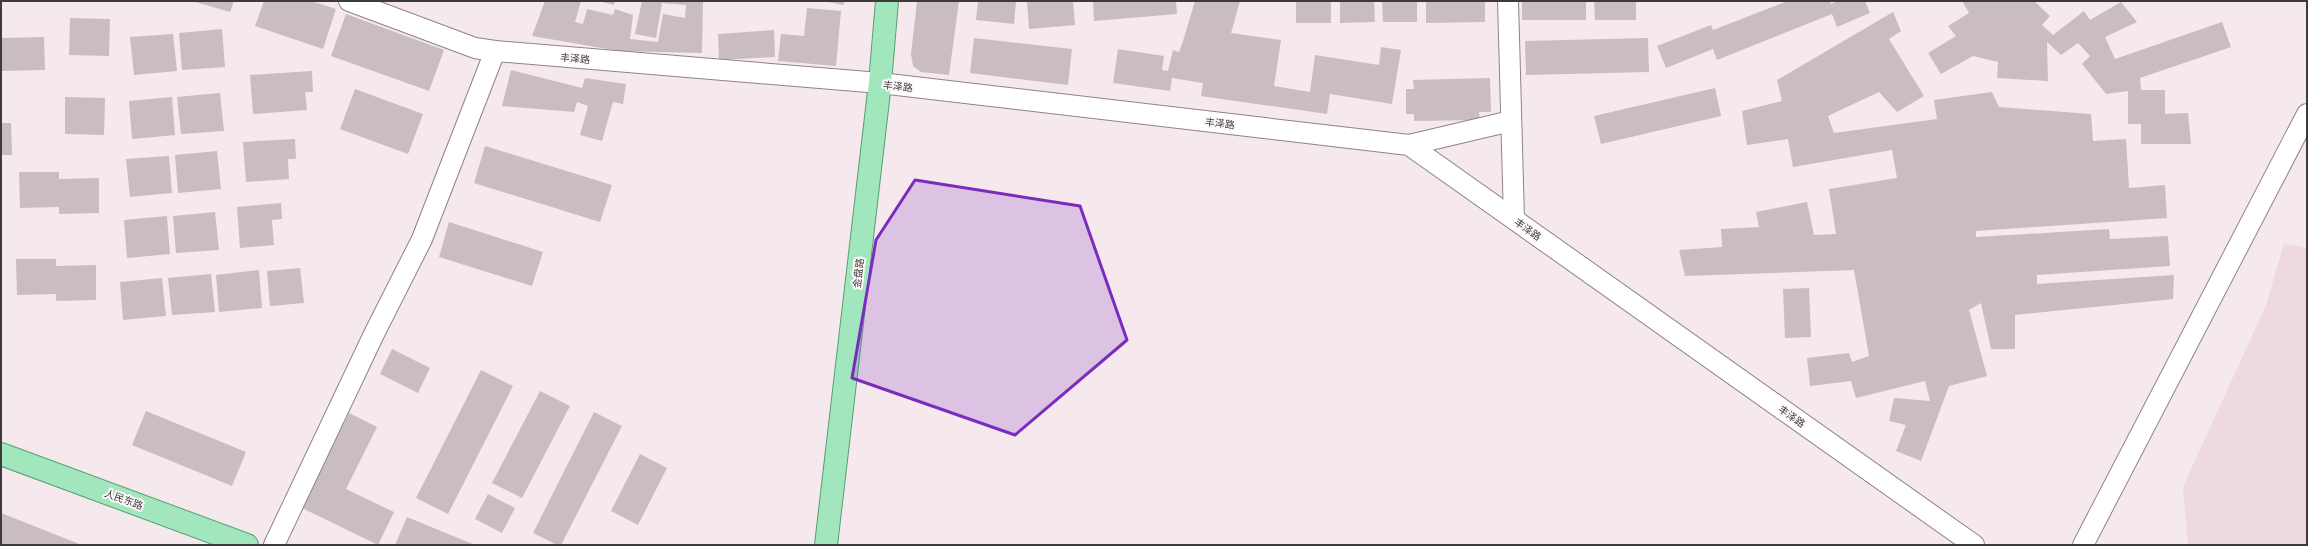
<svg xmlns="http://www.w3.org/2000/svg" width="2308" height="546" viewBox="0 0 2308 546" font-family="'Nunito Sans','Noto Sans SC',sans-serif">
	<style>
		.built { fill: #eed9e1 }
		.building { fill: #c9bdc1 }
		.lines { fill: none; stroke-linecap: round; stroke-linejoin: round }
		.minor-casing { stroke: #8f8388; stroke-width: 22 }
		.major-casing { stroke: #579f74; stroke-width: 24 }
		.minor { stroke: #fff; stroke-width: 20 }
		.major { stroke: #a2e6be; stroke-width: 22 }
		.marked { fill: #7b2cbf; fill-opacity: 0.2; stroke: #7b2cbf; stroke-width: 3; stroke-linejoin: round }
		.labels { text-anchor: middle; stroke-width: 4; stroke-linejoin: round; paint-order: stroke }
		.street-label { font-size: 10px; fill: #3e393b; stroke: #fdf8fa }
	</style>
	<rect width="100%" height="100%" fill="#f5e9ed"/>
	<path class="built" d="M2284 244 2307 248V545H2188L2183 487 2266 305Z"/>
	<g class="building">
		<path d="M192 1H234L230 12Z"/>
		<path d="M264 1H311L336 9 323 49 255 26Z"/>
		<path d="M545 1H581L575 22 583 24 587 9 613 15 615 9 633 15 630 39 658 42 663 14 685 18 686 5 662 3 656 38 635 34 642 1 703 2 702 53 619 51 532 36Z"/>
		<path d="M598 1H615L614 5Z"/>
		<path d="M823 1H844V5Z"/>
		<path d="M917 1H959L949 75 921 72 913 66 911 54Z"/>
		<path d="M978 1H1016L1014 24 976 20Z"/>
		<path d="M1027 1H1073L1075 25 1029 29Z"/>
		<path d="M1093 1H1176L1177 14 1094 21Z"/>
		<path d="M1195 1H1240L1231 33 1281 40 1274 86 1310 92 1315 55 1379 65 1381 47 1401 50 1392 104 1330 94 1327 114 1201 96 1203 83 1172 78 1170 91 1113 83 1118 49 1164 56 1162 70 1168 71 1173 50 1179 52 1183 41Z"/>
		<rect x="1296" y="1" width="35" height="22"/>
		<path d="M1340 1H1374L1375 22 1340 23Z"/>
		<path d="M1382 1H1417V22H1383Z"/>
		<path d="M1426 1H1485V22L1426 23Z"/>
		<rect x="1522" y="1" width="64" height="19"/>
		<path d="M1594 1H1636V20H1595Z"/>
		<path d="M1788 1H1830L1831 4 1838 1H1865L1870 13 1837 27 1832 14 1717 60 1713 49 1666 68 1657 46 1711 25 1713 30Z"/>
		<path d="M1962 1H2034L2050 16 2042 25 2053 35 2084 11 2090 20 2121 2 2137 22 2105 37 2115 59 2222 22 2231 47 2140 78 2141 90H2165V114L2188 113 2191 144H2141V124H2128V91L2106 94 2082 64 2090 56 2078 43 2061 55 2047 42 2048 81 1997 78 1998 62 1973 56 1941 74 1928 53 1956 36 1948 26 1969 13Z"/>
		<path d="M807 8 841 11 836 66 778 61 781 34 804 36Z"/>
		<path d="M1893 12 1901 31 1889 39 1924 96 1897 112 1879 92 1828 116 1834 133 1937 119 1934 100 1992 92 1999 107 2091 114 2093 141 2126 139 2129 188 2165 185 2167 218 1976 231V237L2109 229 2110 239 2168 236 2170 266 2037 275V284L2174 275 2173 299 2015 315V349H1991L1981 303 1969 310 1987 376 1949 386 1921 461 1896 451 1906 425 1889 421 1894 398 1930 401 1925 381 1856 398 1851 381 1810 386 1807 358 1849 353 1852 362 1869 356 1854 270 1685 276 1679 250 1722 247 1721 229 1759 227 1756 212 1807 202 1814 235 1836 234 1829 189 1897 178 1892 150 1793 167 1788 139 1747 145 1742 111 1782 101 1777 80Z"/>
		<path d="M346 14 444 50 429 91 331 56Z"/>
		<path d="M70 18 110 19 109 56 69 55Z"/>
		<path d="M222 29 225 67 182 70 179 33Z"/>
		<path d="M774 30 775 57 719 60 718 34Z"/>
		<path d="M173 34 177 71 134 75 130 37Z"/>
		<path d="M44 37 45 70 1 71V38Z"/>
		<path d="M974 38 1072 49 1068 85 970 73Z"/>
		<path d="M1648 38 1649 72 1526 75 1525 41Z"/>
		<path d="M511 70 582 88 585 78 626 84 623 104 613 102 602 141 580 135 588 106 577 102 574 112 502 106Z"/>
		<path d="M312 71 313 92H305L307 110 253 114 250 75Z"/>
		<path d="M1490 78 1491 112H1479L1480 120 1414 121V114H1406V89H1414L1413 80Z"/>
		<path d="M1715 88 1721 116 1601 144 1594 116Z"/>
		<path d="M355 89 423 114 408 154 340 129Z"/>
		<path d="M220 93 224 131 181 134 177 97Z"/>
		<path d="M65 97 105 98 104 135 65 134Z"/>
		<path d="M172 97 175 135 132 139 129 101Z"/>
		<path d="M1 123H11L12 155H1Z"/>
		<path d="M295 139 296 159H288L289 179 246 182 243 142Z"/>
		<path d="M485 146 612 185 600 222 474 183Z"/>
		<path d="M217 151 221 189 178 193 175 155Z"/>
		<path d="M169 156 172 193 130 197 126 159Z"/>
		<path d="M19 172H59V179L99 178V213L59 214V207L20 208Z"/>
		<path d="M281 203 282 219 272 220 274 245 240 248 237 207Z"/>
		<path d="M215 212 219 250 176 253 173 216Z"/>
		<path d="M167 216 170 254 127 258 124 220Z"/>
		<path d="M449 222 543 252 532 286 439 257Z"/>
		<path d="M16 259H56V266L96 265V300L56 301V294L17 295Z"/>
		<path d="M300 268 304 303 270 306 267 271Z"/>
		<path d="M259 270 262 308 219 312 216 275Z"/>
		<path d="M211 274 215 312 172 315 168 278Z"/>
		<path d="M162 278 166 316 123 320 120 282Z"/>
		<path d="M1809 288 1811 337 1785 338 1783 289Z"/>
		<path d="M392 349 430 368 418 393 380 374Z"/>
		<path d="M481 370 513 386 448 514 416 498Z"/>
		<path d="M540 391 570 406 522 498 492 483Z"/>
		<path d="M146 411 246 452 232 486 132 445Z"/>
		<path d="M594 412 622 426 561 545H557L533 533Z"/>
		<path d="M349 413 377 427 346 489 394 512 378 545 302 508Z"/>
		<path d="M640 454 667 468 638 525 611 511Z"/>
		<path d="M488 494 515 508 502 533 475 519Z"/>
		<path d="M1 513 82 545H1Z"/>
		<path d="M407 517 475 545H395Z"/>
	</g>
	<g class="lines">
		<g class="minor-casing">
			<g id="minor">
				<path d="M349 1 475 48 495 51 880 83 1409 145 1974 545"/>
				<path d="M1508 1 1514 219"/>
				<path d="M1409 145 1511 121"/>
				<path d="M274 545 374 334 422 239 495 51"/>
				<path d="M2083 545 2307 114"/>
			</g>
		</g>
		<g class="major-casing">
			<g id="major">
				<path d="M1 454 247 545"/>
				<path d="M826 545 880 83 887 1"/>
			</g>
		</g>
		<use href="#minor" class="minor"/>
		<use href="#major" class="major"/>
	</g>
	<path class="marked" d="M915 180 1080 206 1127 340 1015 435 852 378 876 240Z"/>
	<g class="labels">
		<g class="street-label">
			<text transform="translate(575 58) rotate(5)" y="4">丰泽路</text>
			<text transform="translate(898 86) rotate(7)" y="4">丰泽路</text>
			<text transform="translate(1220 123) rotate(7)" y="4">丰泽路</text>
			<text transform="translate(1528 229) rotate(35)" y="4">丰泽路</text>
			<text transform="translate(858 273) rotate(-83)" y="4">金盘路</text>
			<text transform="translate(1792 416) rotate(35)" y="4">丰泽路</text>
			<text transform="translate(124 499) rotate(20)" y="4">人民东路</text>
		</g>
	</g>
	<rect width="2308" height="546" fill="none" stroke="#3e393b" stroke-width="4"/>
</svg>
